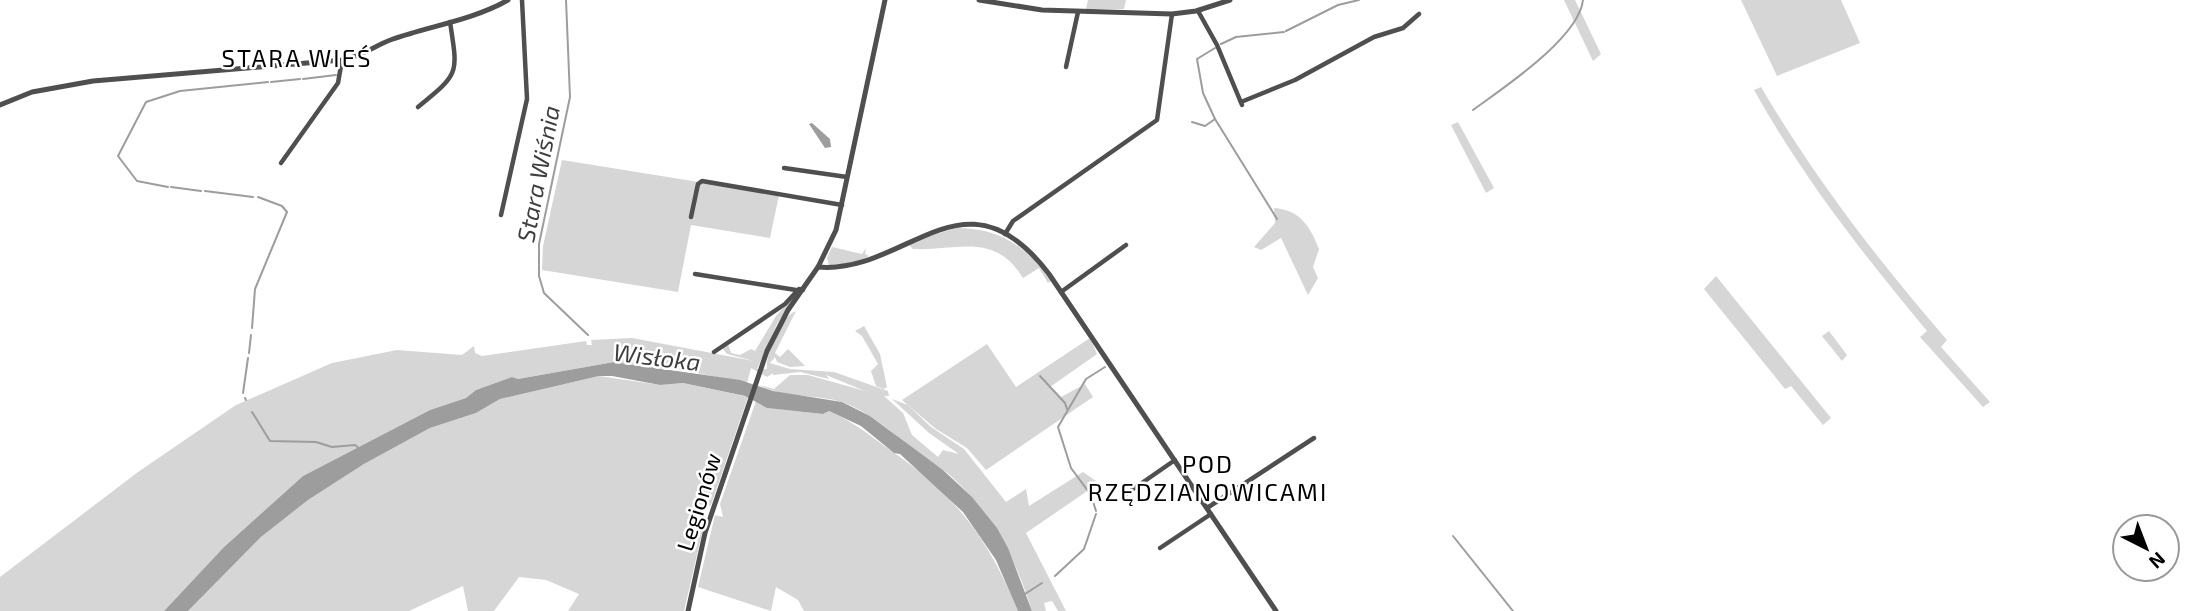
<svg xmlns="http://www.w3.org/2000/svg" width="2209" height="611" viewBox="0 0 2209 611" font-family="'Exo 2',sans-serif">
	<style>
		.green { fill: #d6d6d6 }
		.water { fill: #9d9d9d }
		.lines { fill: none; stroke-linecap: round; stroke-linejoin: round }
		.stream { stroke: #9d9d9d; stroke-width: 2 }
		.minor { stroke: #4f4f4f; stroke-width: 4.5 }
		.tertiary { stroke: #4f4f4f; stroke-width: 5 }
		.labels { text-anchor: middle; stroke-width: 5; stroke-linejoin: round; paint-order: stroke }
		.street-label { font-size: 23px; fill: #000; stroke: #fff }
		.neighbourhood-label { font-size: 24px; letter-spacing: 2px; fill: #000; stroke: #fff }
		.water-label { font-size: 24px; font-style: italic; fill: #3e3e3e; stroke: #fff }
	</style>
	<rect width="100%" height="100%" fill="#fff"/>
	<g class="green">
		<path d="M1088 0H1126L1124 9H1086Z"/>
		<path d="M1564 0H1575L1601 54 1593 61Z"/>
		<path d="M1741 0H1841L1860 43 1777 76Z"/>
		<path d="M1761 87C1816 180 1877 259 1947 340L1941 347 1990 402 1983 407 1920 337 1927 331C1863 254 1803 178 1754 90Z"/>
		<path d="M1458 122 1494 188 1486 193 1451 125Z"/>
		<path d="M562 160 779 195 770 238 691 225 678 292 542 270 543 246Z"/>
		<path d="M1274 208C1300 210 1310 226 1319 249L1313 267 1318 278 1308 295 1281 238 1261 250 1254 247 1275 223Z"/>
		<path d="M956 228C1000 228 1026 246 1051 281L1048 283 1039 268 1023 278C994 231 957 251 913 249L907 243Z"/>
		<path d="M832 247 862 254 866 248 865 254 869 256 855 263 829 265 827 258Z"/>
		<path d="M1716 276 1831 418 1823 425 1791 386 1785 389 1704 289Z"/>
		<path d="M797 293 777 324 757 369H767C765 356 781 316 796 311L775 353 780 357 788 349 805 366 790 367 777 362 775 357 770 363 790 369 834 372 888 391 889 396H884L903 413 912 435 938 457 943 450 959 454 929 433 892 399 908 405 931 427 964 449 1006 502 1026 489 1029 506 1083 472 1099 483 1026 533 1066 611H1058L1052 601 1044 603 1046 611H1032C1016 559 992 514 952 477 940 466 925 459 913 449 892 432 868 411 842 402 815 394 784 398 759 385L774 389 790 375H808L865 391 826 375 829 379 800 372 773 375V373L767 377 751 368 747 383 682 370 614 362 518 379 512 377 476 390 466 398 430 410 303 476 224 547 164 611H0V577L138 472 236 405 332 363 397 350 462 355 474 346 475 353 482 356 586 341 587 345H592L591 340 632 338 754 361 727 354 722 348 728 344 731 353 740 355 751 349 755 351 776 316Z"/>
		<path d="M864 326 880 354 887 387 884 389 876 386 871 371 878 364 862 336 855 331Z"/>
		<path d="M1829 331 1847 355 1842 361 1822 336Z"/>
		<path d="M1090 338 1097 354 1050 387 1061 397 1085 384 1093 397 986 470 967 448 936 429 902 400 987 344 1016 387Z"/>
		<path d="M599 376 660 385 683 383 748 397 711 505 705 507 702 514 706 516 684 611H568L579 594 546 580 519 577 494 611H468L463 586 409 611H188L261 537 308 500 364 464 430 428 476 413 500 399Z"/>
		<path d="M756 401 767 408 823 414 829 411C852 421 868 434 887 448 954 493 987 536 1018 611H804L798 600 776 587 771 611 698 587 715 515 723 517 720 504Z"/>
	</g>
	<g class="water">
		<path d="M812 123 830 139 831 147 825 148 809 124Z"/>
		<path d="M614 362 740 380 773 391 842 402 870 416 943 470 972 497 997 528 1008 548 1032 611H1018L996 560 963 512 900 454 894 453 861 426 829 411 823 414 767 408 745 396 683 383 660 385 612 376H599L500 399 476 413 430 428 364 464 308 500 261 537 188 611H164L224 547 303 476 430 410 466 398 476 390 512 377 518 379Z"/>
	</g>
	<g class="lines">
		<g class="stream">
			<path d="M566 0 570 97 539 244V276L544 293 588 335"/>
			<path d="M1286 31 1338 5 1359 0"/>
			<path d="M1221 44 1236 37 1284 32"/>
			<path d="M1215 48 1197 59 1203 93 1215 119 1277 219"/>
			<path d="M303 79 336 75"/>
			<path d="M271 82 300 79"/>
			<path d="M1473 110C1503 88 1579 38 1583 0"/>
			<path d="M1192 122 1205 126 1215 119"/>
			<path d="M168 187 137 181 118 156 146 102 180 91 268 82"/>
			<path d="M171 187 201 191"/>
			<path d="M205 191 253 197"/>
			<path d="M252 328 255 289 287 212 282 206 258 197"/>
			<path d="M249 353 251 335"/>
			<path d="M1040 376 1065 403 1067 409"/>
			<path d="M243 393 248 358"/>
			<path d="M245 398 246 400"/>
			<path d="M252 412 270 441 316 442 332 447 355 445 360 449"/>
			<path d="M1096 511 1091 495 1071 468 1058 427 1086 379 1105 367"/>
			<path d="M1453 536 1513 611"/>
			<path d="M1055 576 1084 549 1096 514"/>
			<path d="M1025 594 1042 583"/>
		</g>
		<g class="minor">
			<path d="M1198 11 1217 45 1242 105"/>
			<path d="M1066 67 1078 12"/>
			<path d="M1241 102 1295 80 1374 37 1403 28 1419 14"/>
			<path d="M418 107C460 73 458 74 450 22"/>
			<path d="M281 163 338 83 342 60"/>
			<path d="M784 168 847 177"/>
			<path d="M501 215 527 99 522 0"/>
			<path d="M691 217 698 184 702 181 842 205"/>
			<path d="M1005 234 1013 221 1157 120 1172 14"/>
			<path d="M695 274 796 290"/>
			<path d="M1061 292 1126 245"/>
			<path d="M714 352 785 304 799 289 803 290"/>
			<path d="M1126 494 1175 460"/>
			<path d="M1207 508 1314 438"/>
			<path d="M1160 548 1211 514"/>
		</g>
		<g class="tertiary">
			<path d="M979 0 1042 10 1172 14 1196 11 1230 0"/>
			<path d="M0 105 32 92 93 81 342 60C366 55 373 46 393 39 430 26 473 20 508 0"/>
			<path d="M818 267C907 275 964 162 1049 274L1276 611"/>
			<path d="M688 611 705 533 767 351 788 310 818 267 836 230 885 0"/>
		</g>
	</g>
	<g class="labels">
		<g class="street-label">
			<text transform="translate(699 502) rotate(-73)" y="8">Legionów</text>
		</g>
		<g class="neighbourhood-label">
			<text x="297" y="67">STARA WIEŚ</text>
			<text x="1208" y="473">POD<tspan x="1208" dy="28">RZĘDZIANOWICAMI</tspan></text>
		</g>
		<g class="water-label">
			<text transform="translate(539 174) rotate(-79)" y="8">Stara Wiśnia</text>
			<text transform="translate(657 358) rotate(7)" y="8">Wisłoka</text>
		</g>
	</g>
	<g transform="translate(2146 548) rotate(138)"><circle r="33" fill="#ffffff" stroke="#999999" stroke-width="2"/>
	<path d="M0-5L12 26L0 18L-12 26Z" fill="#000000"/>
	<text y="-10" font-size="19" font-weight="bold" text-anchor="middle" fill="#000000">N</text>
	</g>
</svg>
